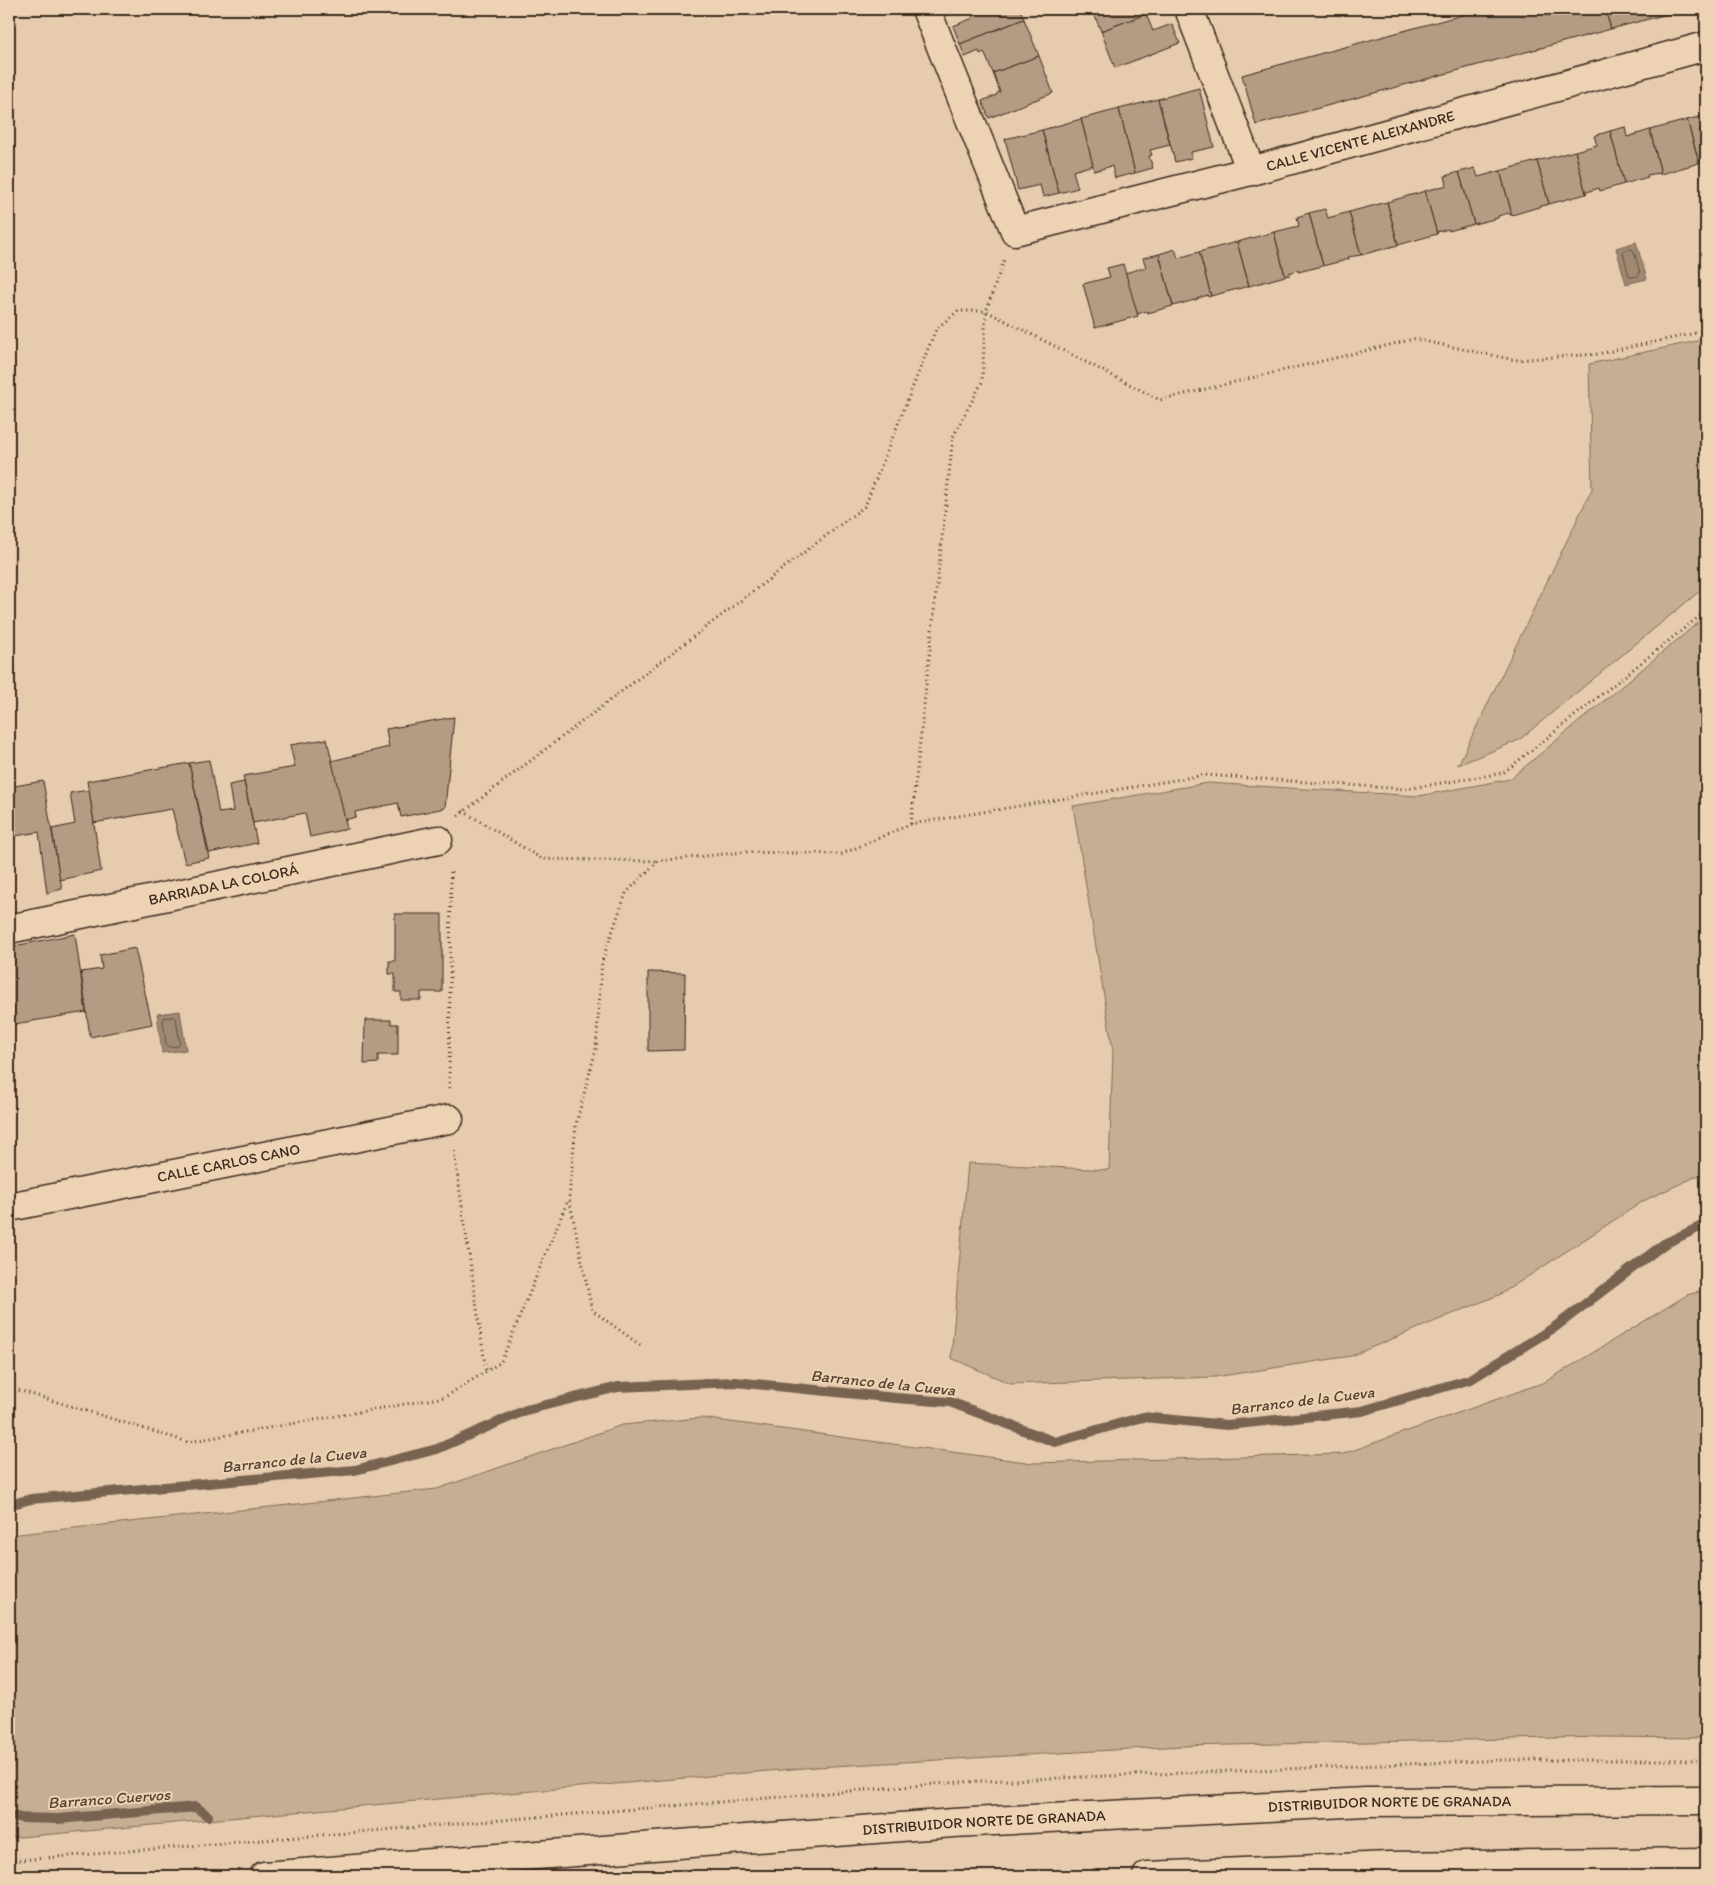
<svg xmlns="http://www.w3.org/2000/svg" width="1715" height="1885" viewBox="0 0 1715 1885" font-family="Itim,sans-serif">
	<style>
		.green { fill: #c6ae94; stroke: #806c59 }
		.water { fill: #a08973; stroke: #786351 }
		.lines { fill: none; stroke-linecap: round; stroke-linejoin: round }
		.shore { stroke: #635040; stroke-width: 1 }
		.stream { stroke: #786351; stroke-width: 10 }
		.building { fill: #b49b83; stroke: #3b2a1e }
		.minor-casing { stroke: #3b2a1e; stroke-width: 31 }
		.major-casing { stroke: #3b2a1e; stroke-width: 31 }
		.path { stroke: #3b2a1e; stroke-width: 3; stroke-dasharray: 1 4; stroke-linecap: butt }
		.minor { stroke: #edd2b4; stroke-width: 28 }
		.major { stroke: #edd2b4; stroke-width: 28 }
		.labels { text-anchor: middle; stroke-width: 4; stroke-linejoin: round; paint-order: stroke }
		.street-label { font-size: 15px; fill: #3b2a1e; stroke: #edd2b4 }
		.water-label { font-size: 16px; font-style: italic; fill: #544233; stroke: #edd2b4 }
	</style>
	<rect width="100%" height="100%" fill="#e6cbae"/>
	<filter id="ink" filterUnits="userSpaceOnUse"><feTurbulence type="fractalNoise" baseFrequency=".02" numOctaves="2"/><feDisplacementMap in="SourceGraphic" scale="10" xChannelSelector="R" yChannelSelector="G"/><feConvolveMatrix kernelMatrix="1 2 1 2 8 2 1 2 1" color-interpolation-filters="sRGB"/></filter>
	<g filter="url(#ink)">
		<g class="green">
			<path d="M1706 339V586L1519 740 1458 765 1592 489 1589 364Z"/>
			<path d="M1706 616V1172L1645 1200 1501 1294 1351 1356 1215 1377 1011 1384 951 1358 968 1163 1109 1170 1113 1051 1073 806 1208 783 1419 796 1510 779Z"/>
			<path d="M1706 1290V1738L1603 1737 1182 1746 816 1767 450 1798 9 1838V1535L437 1489 622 1425 701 1418 1033 1463 1343 1454 1545 1382 1687 1295Z"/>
		</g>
		<g class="water">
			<path d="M1636 242 1647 279 1626 284 1616 248Z"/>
			<path d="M180 1011 186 1050 162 1053 157 1014Z"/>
		</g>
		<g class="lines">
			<g class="shore">
				<path d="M1631 249 1634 251 1640 273 1638 276 1631 277 1629 276 1623 253 1624 251Z"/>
				<path d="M174 1017 176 1019 180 1044 178 1046 168 1047 166 1045 163 1020 164 1018Z"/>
			</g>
			<g class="stream">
				<path d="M9 1505 31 1499 355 1470 437 1449 526 1410 618 1387 735 1382 896 1398 950 1402 1055 1442 1143 1417 1227 1425 1362 1411 1471 1379 1555 1327 1664 1244 1706 1224"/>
				<path d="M9 1815 21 1818 58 1819 196 1807 208 1816"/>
			</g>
		</g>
		<g class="building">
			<path d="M969 9H1020L1024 19 960 44 953 26 973 18Z"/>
			<path d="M1092 9H1144L1146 14 1101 31Z"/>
			<path d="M1484 9H1605L1611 29 1256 125 1242 75Z"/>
			<path d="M1605 9H1686L1611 29Z"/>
			<path d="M1146 14 1153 31 1172 24 1180 43 1115 68 1101 31Z"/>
			<path d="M1024 19 1039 56 993 73 984 52 980 54 979 51 965 57 960 44Z"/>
			<path d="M1039 56 1053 93 989 118 982 101 997 95V93L1000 92 993 73Z"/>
			<path d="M1199 88 1214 147 1191 152 1192 158 1175 162 1158 99Z"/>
			<path d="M1158 99 1170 145 1150 150 1152 155 1149 156 1153 168 1135 173 1119 109Z"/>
			<path d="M1119 109 1135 173 1115 178 1112 166 1094 171 1081 119Z"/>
			<path d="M1706 115V161L1699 163 1687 120Z"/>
			<path d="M1081 119 1093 165 1073 171 1078 188 1059 193 1042 130Z"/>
			<path d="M1687 120 1699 163 1661 174 1650 130Z"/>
			<path d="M1625 127 1627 137 1650 130 1661 174H1659V173L1647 175 1648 177 1624 184 1610 131Z"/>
			<path d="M1042 130 1059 193 1043 197 1040 185 1018 190 1005 139Z"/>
			<path d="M1610 131 1624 184 1600 191 1599 188 1587 192 1586 194 1575 151 1597 145 1594 136Z"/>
			<path d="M1575 151 1586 194 1549 204 1537 161Z"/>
			<path d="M1537 161 1549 204 1512 215 1500 171Z"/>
			<path d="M1475 168 1478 177 1500 171 1512 215H1510L1509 213 1498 216V218L1474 224 1459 172Z"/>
			<path d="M1459 172 1474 224 1449 231V229L1437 232V234L1425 191 1447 185 1445 176Z"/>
			<path d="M1425 191 1437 234 1398 245 1387 202Z"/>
			<path d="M1387 202 1398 245 1361 255 1349 212Z"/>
			<path d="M1325 209 1328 218 1349 212 1361 255 1348 257 1349 259 1323 266 1309 213Z"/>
			<path d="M1309 213 1323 266 1298 272V270L1289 273 1290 275 1285 276 1274 232 1299 226 1297 217Z"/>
			<path d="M1274 232 1285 276 1249 286 1237 242Z"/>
			<path d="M1237 242 1249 286 1211 296 1199 252Z"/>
			<path d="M1175 249 1178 258 1199 252 1211 296 1208 297V295L1198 298V299L1173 306 1159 254Z"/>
			<path d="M1159 254 1173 306 1148 313 1147 311 1137 314 1125 273 1146 267 1143 258Z"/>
			<path d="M1123 264 1138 316 1095 328 1083 284 1110 277 1107 268Z"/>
			<path d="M454 717 445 808 401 817 398 803 355 812 356 817 344 820 331 761 389 747 386 729Z"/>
			<path d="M327 739 347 829 310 837 305 813 253 823 243 776 295 767 290 745Z"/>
			<path d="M209 760 219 813 233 811 229 785 244 782 257 843 209 853 189 763Z"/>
			<path d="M189 763 209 858 185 863 172 809 94 823 87 781Z"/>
			<path d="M43 781 62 889 47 893 39 832 9 837V787Z"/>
			<path d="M89 790 101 871 60 880 52 829 75 824 70 793Z"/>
			<path d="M395 914H442V992H421V1000H401V992H395V974H389V961H395Z"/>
			<path d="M75 934 86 1012 9 1025V947Z"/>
			<path d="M135 948 152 1024 90 1037 81 972 102 969 100 955Z"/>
			<path d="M648 972 685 973 684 1050 648 1051Z"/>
			<path d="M365 1020H391V1024H398V1055H378V1063L364 1064Z"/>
		</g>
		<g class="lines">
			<g class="minor-casing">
				<g id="minor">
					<path id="s1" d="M926 9 1015 231 1251 171 1706 46"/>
					<path d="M1189 9 1251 171"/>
					<path id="s2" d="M9 929 438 840"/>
					<path id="s3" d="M9 1207 449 1119"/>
				</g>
			</g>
			<g class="major-casing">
				<g id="major">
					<path id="s4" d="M264 1876 953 1823 1365 1802 1706 1800"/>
					<path d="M1147 1876 1389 1866 1706 1862"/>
				</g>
			</g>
			<g class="path">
				<path d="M463 811 542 859 658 861"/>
				<path d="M458 816 865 506 936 329 958 311H986L1160 400 1414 339 1515 360 1598 354 1706 331"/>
				<path d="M911 824 953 437 982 382 986 311 1004 260"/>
				<path d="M449 1088 451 869"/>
				<path d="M454 1151 486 1371"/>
				<path d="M640 1345 592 1310 569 1198 576 1124 596 1049 602 961 626 893 658 861 743 852 842 854 911 824 1205 775 1405 789 1503 773 1706 611"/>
				<path d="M9 1392 18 1390 188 1442 445 1397 501 1362 568 1200"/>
				<path d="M9 1861 960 1782 1504 1760H1706"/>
			</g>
			<use href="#minor" class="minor"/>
			<use href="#major" class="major"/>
		</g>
	</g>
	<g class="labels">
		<g class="street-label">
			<text dy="5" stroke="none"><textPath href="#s1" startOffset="596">CALLE VICENTE ALEIXANDRE</textPath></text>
			<text dy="5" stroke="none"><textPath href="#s2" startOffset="219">BARRIADA LA COLORÁ</textPath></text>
			<text dy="5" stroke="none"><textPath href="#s3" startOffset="224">CALLE CARLOS CANO</textPath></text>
			<text dy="5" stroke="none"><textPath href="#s4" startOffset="1128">DISTRIBUIDOR NORTE DE GRANADA</textPath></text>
			<text dy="5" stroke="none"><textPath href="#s4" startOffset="722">DISTRIBUIDOR NORTE DE GRANADA</textPath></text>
		</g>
		<g class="water-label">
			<text transform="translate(883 1382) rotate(6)" y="6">Barranco de la Cueva</text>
			<text transform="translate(1302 1400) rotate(-7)" y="6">Barranco de la Cueva</text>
			<text transform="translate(294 1459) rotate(-6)" y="6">Barranco de la Cueva</text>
			<text transform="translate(109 1798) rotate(-4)" y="6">Barranco Cuervos</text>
		</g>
	</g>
	<rect width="1715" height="1885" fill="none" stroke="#edd2b4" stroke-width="30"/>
	<rect x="15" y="15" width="1685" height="1855" fill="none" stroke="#3b2a1e" stroke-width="2" filter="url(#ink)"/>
</svg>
